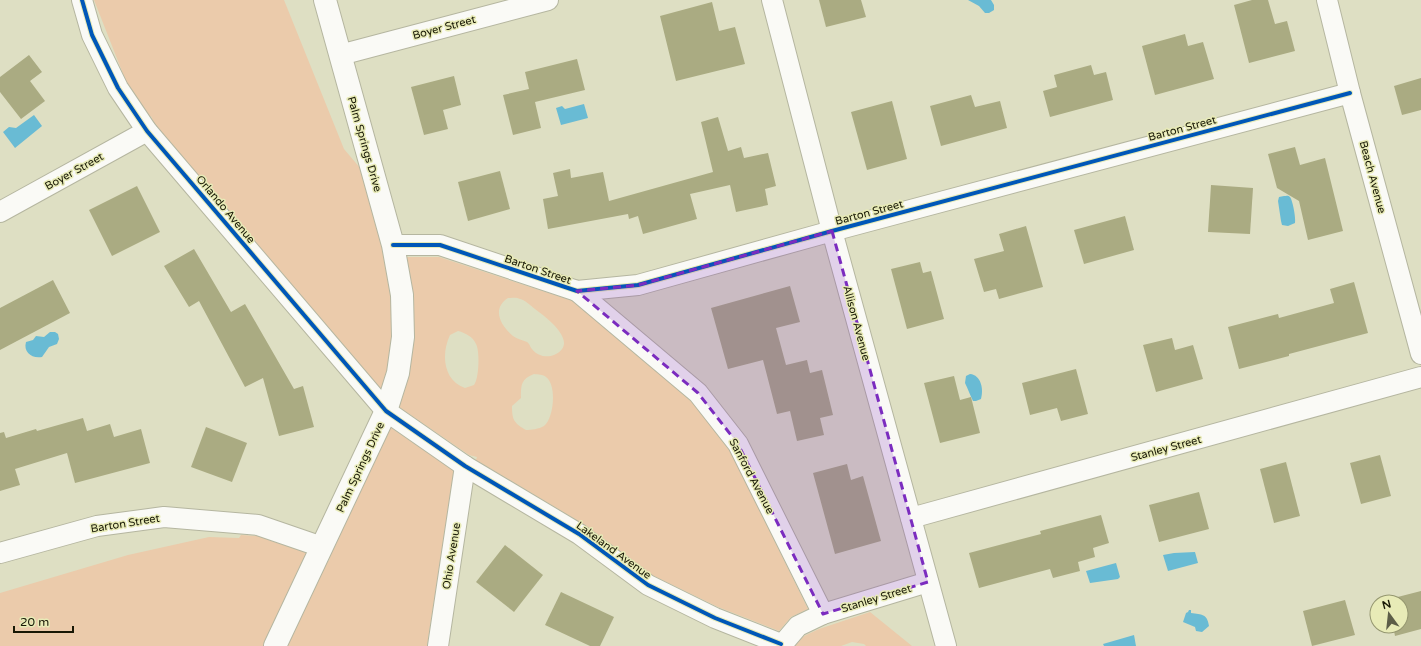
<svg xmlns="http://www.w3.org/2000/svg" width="1421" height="646" viewBox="0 0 1421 646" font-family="'Varela Round',sans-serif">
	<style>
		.green { fill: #ebcbab; fill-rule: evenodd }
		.water { fill: #69bbd4 }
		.building { fill: #aaab82 }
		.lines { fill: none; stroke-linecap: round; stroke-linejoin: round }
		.street-casing { stroke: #b5b6a0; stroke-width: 22 }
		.secondary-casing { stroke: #b5b6a0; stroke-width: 24 }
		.street { stroke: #fafaf6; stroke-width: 20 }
		.secondary { stroke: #fafaf6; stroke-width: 22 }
		.cycleway-casing { stroke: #e8ebb7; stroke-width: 6 }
		.cycleway { stroke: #0057b8; stroke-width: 4 }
		.marked { fill: #7b2cbf; fill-opacity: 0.2; stroke: #7b2cbf; stroke-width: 3; stroke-dasharray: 8 5; stroke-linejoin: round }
		.labels { text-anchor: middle; stroke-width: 3; stroke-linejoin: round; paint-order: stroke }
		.street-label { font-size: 11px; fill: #181805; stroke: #e8ebb7 }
	</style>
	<rect width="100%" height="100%" fill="#dedfc3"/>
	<g class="green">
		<path d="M94 0H284L344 149 361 169 383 247 384 257H385C394 306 397 341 382 390L155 125 151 116 150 117 127 84Z"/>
		<path d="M405 257H439L573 301 691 401 730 450 808 609 791 617 779 631 718 607 652 575 585 525 476 460 477 457 469 455 399 407ZM508 298C511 298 517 297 520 299 525 300 531 306 535 309 546 317 581 343 554 355 547 358 537 356 532 349 530 347 530 344 527 342 523 340 517 339 513 336 501 326 491 309 508 298ZM458 331C466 333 473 337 476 344 480 351 479 379 474 385L465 388C443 380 441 354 450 335ZM534 374C538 375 543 374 546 377 557 385 554 418 544 426 539 429 531 430 526 430 514 423 512 420 512 406L521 398C521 385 521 379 534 374Z"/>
		<path d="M390 427 454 471 427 646H287L327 560 329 561 331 551Z"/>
		<path d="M241 535 257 536 307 553 263 646H0V593L128 555 209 537 239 538Z"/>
		<path d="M870 612 912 646H866L864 644 852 642 841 646H795L804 636 819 629Z"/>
	</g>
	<g class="water">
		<path d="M968 0H991L994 5V10L989 13H985L979 6Z"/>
		<path d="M584 104 588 118 561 125 556 108 562 106 565 109Z"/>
		<path d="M34 115 42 126 15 148 3 132 9 127 16 128Z"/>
		<path d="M1284 196C1287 196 1288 195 1290 197 1293 201 1296 219 1295 223L1288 226 1282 225 1281 221 1278 201 1279 197Z"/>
		<path d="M50 332H55L58 334 59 339 57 344 49 347 42 357C32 359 23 352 26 342L33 340 36 336 44 337Z"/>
		<path d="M970 374C981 375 984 389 981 399L976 401H973C970 395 968 389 965 383L966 376Z"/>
		<path d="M1195 552 1198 563 1168 571 1163 555 1174 553Z"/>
		<path d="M1116 563 1120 577 1118 579 1090 583 1086 571Z"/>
		<path d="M1189 610H1191V613C1202 615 1207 613 1209 626L1202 632 1196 631 1195 627 1183 622 1186 613 1188 612Z"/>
		<path d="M1134 635 1136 646H1104L1103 644Z"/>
	</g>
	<g class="building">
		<path d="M819 0H861L866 17 826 27Z"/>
		<path d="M1252 0H1268L1275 24 1287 21 1295 51 1249 63 1234 5Z"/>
		<path d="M712 2 719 31 735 27 745 64 676 81 660 16Z"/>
		<path d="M1185 34 1188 46 1203 42 1214 79 1155 95 1142 46Z"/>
		<path d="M29 55 42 72 30 81 45 101 21 119 0 92V77Z"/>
		<path d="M577 59 585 90 535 102 541 128 513 135 503 95 529 89 525 72Z"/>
		<path d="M1091 65 1094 75 1106 72 1113 100 1050 117 1043 91 1057 87 1054 75Z"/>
		<path d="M454 76 461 105 443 110 448 129 424 135 411 87Z"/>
		<path d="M1421 78V110L1402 115 1394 86Z"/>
		<path d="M971 95 975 107 1000 101 1007 128 941 146 930 106Z"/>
		<path d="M892 101 907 159 867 170 851 112Z"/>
		<path d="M718 117 728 151 741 147 744 158 768 153 776 186 765 189 768 205 736 212 730 185 690 194 697 219 643 234 638 216 629 219 628 214 548 229 543 199 558 196 553 173 570 169 571 178 603 172 609 201 713 172 701 122Z"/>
		<path d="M1295 147 1300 165 1325 158 1343 231 1308 240 1299 201 1277 188 1268 154Z"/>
		<path d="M500 171 510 209 468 221 458 182Z"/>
		<path d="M1211 185 1253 188 1250 234 1208 232Z"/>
		<path d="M137 186 160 232 112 256 89 210Z"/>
		<path d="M1125 216 1134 250 1084 264 1074 230Z"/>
		<path d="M1026 226 1043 287 999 299 996 289 984 292 974 259 1004 251 999 234Z"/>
		<path d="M194 249 231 312 245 304 294 389 303 386 314 427 279 436 263 378 245 387 199 301 189 307 164 266Z"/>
		<path d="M920 262 923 273 931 271 944 319 907 329 891 269Z"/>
		<path d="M53 280 70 313 0 350V308Z"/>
		<path d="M1354 282 1368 333 1289 354V356L1239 369 1228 327 1278 314 1279 318 1334 303 1330 289Z"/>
		<path d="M790 286 800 322 776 328 786 365 807 360 810 373 822 370 833 415 820 418 824 435 797 441 790 411 777 414 763 360 728 369 711 308Z"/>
		<path d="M1172 338 1175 350 1193 345 1203 379 1156 392 1143 345Z"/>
		<path d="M1076 369 1088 414 1061 421 1057 408 1030 415 1022 383Z"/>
		<path d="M954 376 960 400 971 397 980 433 940 443 924 383Z"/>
		<path d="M83 418 87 431 110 424 114 437 141 429 150 463 75 483 67 453 15 469 20 485 0 491V433L4 432 6 438 36 429 37 431Z"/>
		<path d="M206 427 247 443 232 482 191 467Z"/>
		<path d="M1380 455 1391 496 1361 504 1350 463Z"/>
		<path d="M1286 462 1300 516 1274 523 1260 469Z"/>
		<path d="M847 464 851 480 863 476 881 541 835 554 813 473Z"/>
		<path d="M1199 492 1209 529 1159 542 1149 505Z"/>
		<path d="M1101 515 1109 543 1093 548 1095 557 1078 562 1080 571 1053 578 1050 569 979 588 969 553 1041 534 1040 531Z"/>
		<path d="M505 545 543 575 514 612 476 582Z"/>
		<path d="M1421 591V629L1395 636 1393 626H1401V602H1386V600Z"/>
		<path d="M561 592 614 617 600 646H590L545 625Z"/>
		<path d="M1345 600 1355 635 1312 646 1303 611Z"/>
	</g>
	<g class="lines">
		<g class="street-casing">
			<g id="street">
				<path d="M82 0 92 35 118 88 147 131 386 411 465 466 579 534 648 585 715 618 781 644"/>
				<path d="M772 0 832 231 946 646"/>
				<path d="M1327 0 1350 93 1421 354"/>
				<path d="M340 55 548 0"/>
				<path d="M0 212 147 131"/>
				<path d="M393 245H440L577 291 638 285 832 231 1350 93"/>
				<path d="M577 291 698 393 738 444 823 614"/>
				<path d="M911 518 1421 377"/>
				<path d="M0 553 97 526 164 517 258 525 322 547"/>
				<path d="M438 646 465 466"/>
				<path d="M781 646 798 626 823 614 928 582"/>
			</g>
		</g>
		<g class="secondary-casing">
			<path id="secondary" d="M275 646 386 411 398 373 403 337 402 295 393 245 325 0"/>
		</g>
		<use href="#street" class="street"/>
		<use href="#secondary" class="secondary"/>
		<g class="cycleway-casing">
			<g id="cycleway">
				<path d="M82 0 92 35 118 88 147 131 386 411 465 466 579 534 648 585 715 618 781 644"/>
				<path d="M393 245H440L577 291 638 285 832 231 1350 93"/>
			</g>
		</g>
		<use href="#cycleway" class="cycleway"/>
	</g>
	<path class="marked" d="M832 231 928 582 823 614 738 444 698 393 577 291 638 285Z"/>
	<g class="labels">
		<g class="street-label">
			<text transform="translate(444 27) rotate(-15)" y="4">Boyer Street</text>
			<text transform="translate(1182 128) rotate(-15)" y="4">Barton Street</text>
			<text transform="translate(365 144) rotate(74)" y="4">Palm Springs Drive</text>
			<text transform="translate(74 171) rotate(-29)" y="4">Boyer Street</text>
			<text transform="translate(1373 177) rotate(75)" y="4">Beach Avenue</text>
			<text transform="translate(226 209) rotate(50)" y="4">Orlando Avenue</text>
			<text transform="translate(869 212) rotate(-15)" y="4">Barton Street</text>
			<text transform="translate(538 269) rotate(19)" y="4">Barton Street</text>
			<text transform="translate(857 323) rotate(75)" y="4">Allison Avenue</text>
			<text transform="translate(1166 448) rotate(-15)" y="4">Stanley Street</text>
			<text transform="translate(360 467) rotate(-65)" y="4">Palm Springs Drive</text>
			<text transform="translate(752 476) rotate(62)" y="4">Sanford Avenue</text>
			<text transform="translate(125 523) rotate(-9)" y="4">Barton Street</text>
			<text transform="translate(614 550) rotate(36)" y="4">Lakeland Avenue</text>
			<text transform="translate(451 556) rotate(-81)" y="4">Ohio Avenue</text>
			<text transform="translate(876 598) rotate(-17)" y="4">Stanley Street</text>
		</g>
	</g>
	<g transform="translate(1389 614) rotate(345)"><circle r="19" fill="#e8ebb7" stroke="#959770"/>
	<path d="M0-3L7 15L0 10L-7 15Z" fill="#5d5e48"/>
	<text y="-6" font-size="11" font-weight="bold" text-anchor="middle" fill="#181805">N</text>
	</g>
	<path d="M14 626v6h59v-6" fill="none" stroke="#181805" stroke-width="2"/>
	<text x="20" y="626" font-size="12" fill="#181805" stroke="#e8ebb7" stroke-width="3" paint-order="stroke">20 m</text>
</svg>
